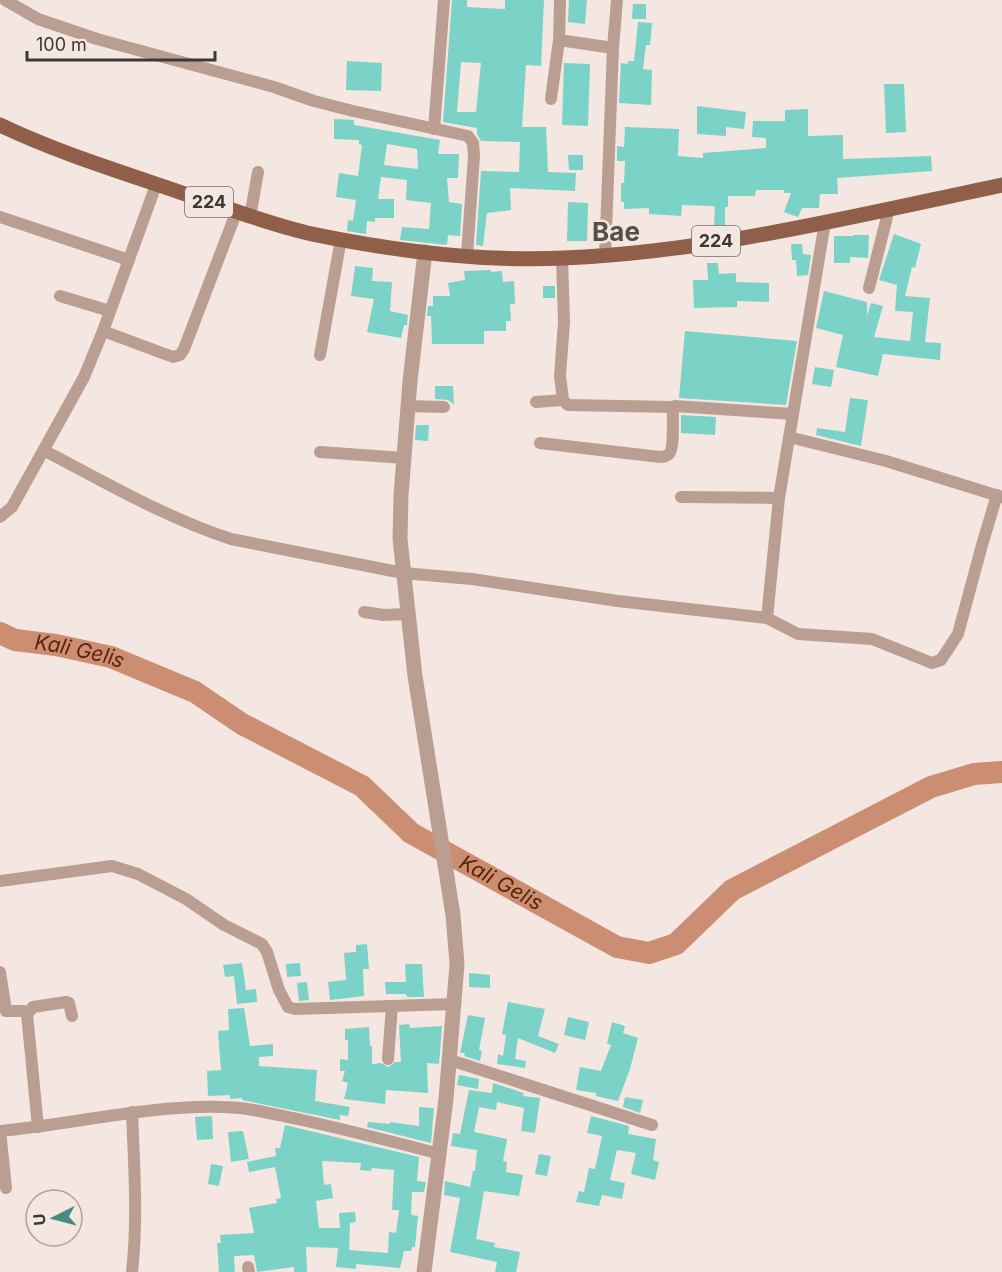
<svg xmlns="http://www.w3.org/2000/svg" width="1002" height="1272" viewBox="0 0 1002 1272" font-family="Inter,sans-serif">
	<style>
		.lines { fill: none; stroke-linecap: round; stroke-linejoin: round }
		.river { stroke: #cc8e72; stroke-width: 22 }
		.building { fill: #7bd2c6; fill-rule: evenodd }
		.minor { stroke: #bb9e92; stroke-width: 12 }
		.tertiary { stroke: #bb9e92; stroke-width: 15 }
		.primary { stroke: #905f49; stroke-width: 15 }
		.labels { text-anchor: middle; stroke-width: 5; stroke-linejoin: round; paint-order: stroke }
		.shield { fill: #f4e7e1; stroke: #746c69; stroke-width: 1.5 }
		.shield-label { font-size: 18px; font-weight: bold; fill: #3d3836 }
		.water-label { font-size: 21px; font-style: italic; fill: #5d2404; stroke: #f4e7e1 }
		.district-label { font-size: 26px; font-weight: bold; fill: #584e49; stroke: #f4e7e1 }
	</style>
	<rect width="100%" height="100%" fill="#f4e7e1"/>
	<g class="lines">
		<path class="river" id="s1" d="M0 633 15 640 56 645 111 657 195 692 242 724 362 786 411 833 617 947 649 953 676 944 732 890 931 787 974 774 1002 772"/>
	</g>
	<g class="building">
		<path d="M452 0H467V7L505 9V0H544L541 66 526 65 522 127H546L548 172 576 173 575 191 510 188 511 210 487 213 483 246 476 245 481 171 519 172 520 142 481 141 477 134V128L443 122ZM461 62 481 63 476 112H457Z"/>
		<path d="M569 0H587L585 24 568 22Z"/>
		<path d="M633 4H646V19H632Z"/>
		<path d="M638 22 652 23 650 45H646L643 69 652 70 651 105 619 103 621 63 628 64V61H634Z"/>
		<path d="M347 61 382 63 381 91 346 90Z"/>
		<path d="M564 63 590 64 588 126 562 125Z"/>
		<path d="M884 84H904L906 132 886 133Z"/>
		<path d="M697 106 746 112 744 129 726 127V136L697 134Z"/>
		<path d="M808 109V136L843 135V159L931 156 932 171 837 178 838 194H820L819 208H802L798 217 784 212 791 193H784V190H756L755 196H728V207H725V225H714L715 207 712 206 682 205 681 216 649 214V208L624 209V202H621V183H624L625 161H617V146L624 147 625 127 679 129 678 156 703 158V153L766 148V138L752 137 753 121H785V110Z"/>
		<path d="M334 119 354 120V125L440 140 438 154H459L458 178H447L449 202 462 204 460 236 448 235 447 245 400 240 402 227 429 229 431 203 406 200 407 180 381 177 378 199H394V218H375V222L367 221 366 234 347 231 348 220 353 221 356 200 336 197 339 173 358 176 362 145 359 144V140L334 139ZM387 144 417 149 418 169 384 165Z"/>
		<path d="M568 155H583V170H569Z"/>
		<path d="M568 202 588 203 587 241H567Z"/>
		<path d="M894 234 921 244 915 268 912 267 905 296 930 298 925 342 941 343 940 360 883 354 878 376 836 367 843 335 816 328 824 291 867 302V316L871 303 883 306 874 337 910 341 913 312 895 311 897 285 879 280Z"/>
		<path d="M853 235H869L868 258 850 257V263H834V236H853Z"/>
		<path d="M791 244H802L803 254 811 255 808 275 797 276 796 260H792Z"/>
		<path d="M707 263H718L719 274 736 273V282L769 283V302L737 301V307L694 308 693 280H708Z"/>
		<path d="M355 266 373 268 372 281 392 282 390 311 408 315 407 325H404L401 338 367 332 374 299 351 296Z"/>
		<path d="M491 270V272L502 271 503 282 514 281 515 304H510L511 321H506V331H484V344H432L431 316H427L428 306H433V296H450L448 283 465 280 464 271Z"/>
		<rect x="543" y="286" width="12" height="12"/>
		<path d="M685 331 797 341 786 405 679 398Z"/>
		<path d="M815 367 834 370 831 387 812 384Z"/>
		<path d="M435 386H453L454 405 448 400 435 399Z"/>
		<path d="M850 398 868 400 861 446 816 435 817 428 845 432Z"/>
		<path d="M681 415 716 417 715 435 681 433Z"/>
		<path d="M416 425H429L428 441 415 440Z"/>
		<path d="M367 944 369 969H363L364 996 330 1000 328 982 346 980 344 953 356 952V945Z"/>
		<path d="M242 963 246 990 256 989 257 1002 237 1004 234 976 225 977 223 965Z"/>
		<path d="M300 963 301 976 287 977 286 964Z"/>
		<path d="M405 964H422L424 997H407L406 994H386L385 982H406Z"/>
		<path d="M469 973 490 975V988L469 987Z"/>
		<path d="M307 982 309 1000 299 1001 297 983Z"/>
		<path d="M508 1002 545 1009 538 1036 559 1044 555 1053 518 1038 515 1059 526 1061 525 1068 497 1064 498 1054 503 1056 506 1035 502 1034Z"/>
		<path d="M244 1008 250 1046 273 1044V1056L259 1057V1066L317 1070 315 1101 350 1107 348 1116 340 1115V1120L242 1100V1098L230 1099V1095L208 1096 207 1071 221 1070 218 1031 229 1030 228 1009Z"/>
		<path d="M468 1015 485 1018 479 1050 482 1051 480 1061 464 1056 465 1053H460Z"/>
		<path d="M568 1017 589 1022 585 1040 564 1035Z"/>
		<path d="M612 1022 625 1026 623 1033 638 1038 630 1069 618 1101 596 1096V1093L576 1090 580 1067 601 1071 611 1045 607 1044Z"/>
		<path d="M409 1024 410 1028 442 1026 439 1064 427 1063 428 1093 386 1090 385 1104 344 1099 348 1083 342 1081 345 1071H340V1059L348 1060V1040H345V1029L369 1027 370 1046H372V1064L381 1063 388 1067 395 1062H401L399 1025Z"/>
		<path d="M459 1075 479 1079 478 1089 457 1085Z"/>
		<path d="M493 1083 524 1093 523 1096 540 1098 535 1133 521 1131 524 1108 497 1102 496 1110 479 1107 474 1132 507 1139 503 1161 507 1162 506 1172 523 1175 519 1196 484 1191 476 1239 495 1243 494 1247 520 1252 516 1272H495L497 1262 450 1252 460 1198 444 1195 445 1181 470 1187 473 1171H475L477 1150 451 1146 453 1133 460 1134 469 1090 492 1093Z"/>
		<path d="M625 1097 643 1100 640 1113 623 1107Z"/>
		<path d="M419 1107 434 1108 431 1143 367 1127 368 1122 390 1124V1122L419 1126Z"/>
		<path d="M212 1116 213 1139 197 1140 195 1117Z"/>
		<path d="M591 1116 629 1126 628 1134 656 1139 653 1160 659 1162 655 1180 631 1174 636 1153 617 1150 610 1180 625 1183 622 1199 602 1195 599 1206 576 1202 579 1191 584 1192 589 1168 595 1169 602 1136 587 1133Z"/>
		<path d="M285 1125 419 1157 417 1181 426 1182 424 1192H412L411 1215 418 1216 415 1247H412L411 1251H404L400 1268 356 1264V1269L336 1267 338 1248 306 1247 307 1272H294V1267L257 1272 254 1255 234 1256 235 1272H219L217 1243H221L220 1235 254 1233 249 1208 277 1203 276 1199 281 1198 275 1167 249 1172 247 1162 276 1156 275 1148H280ZM322 1161 361 1163 360 1170 371 1171 372 1168 394 1170 392 1210H399L396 1233 389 1232 388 1253 349 1250 350 1223 356 1222 355 1212 339 1213 340 1228H319L316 1201 333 1198 331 1184 324 1185Z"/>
		<path d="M243 1131 249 1159 231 1162 228 1132Z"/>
		<path d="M539 1154 551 1156 547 1176 535 1174Z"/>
		<path d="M211 1164 223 1166 219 1186 208 1184Z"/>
	</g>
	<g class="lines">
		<g class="minor">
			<path d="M5 0 38 19 97 39 274 87 314 101 353 111 468 136 473 143 474 156 467 255"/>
			<path d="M559 40 613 48"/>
			<path d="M551 99 559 40 560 1"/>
			<path d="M434 129 444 0"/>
			<path d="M0 217 129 260"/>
			<path d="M250 217 258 172"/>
			<path d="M605 256 613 48 617 0"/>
			<path d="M562 258 564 322 560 376 563 400 568 405 673 407"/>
			<path d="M869 288 889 209"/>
			<path d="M60 296 110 311"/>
			<path d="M103 331 173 357 180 355 184 349 236 213"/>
			<path d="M320 355 341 239"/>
			<path d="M536 402 563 400"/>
			<path d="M408 406 444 407"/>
			<path d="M789 437 886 461 1002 497"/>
			<path d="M540 443 660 457C664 457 667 456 669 454 675 447 672 417 673 407L675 406 793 414"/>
			<path d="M45 451C105 482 166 518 231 539L403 573 472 579 618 601 767 618 798 634 872 639 932 663 941 660 958 634 982 545 997 495"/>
			<path d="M320 452 404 458"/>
			<path d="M681 497 779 498"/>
			<path d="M0 517 12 507 84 377 103 331 156 185"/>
			<path d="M364 612 384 615 408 614"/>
			<path d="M767 618 779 498 825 222"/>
			<path d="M0 881 112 866 138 874 186 899 224 925 262 944 267 952 279 990 288 1007 295 1009 455 1004"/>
			<path d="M0 972 6 1011H23L27 1014 38 1127"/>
			<path d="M27 1014 33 1007 66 1002 69 1003 72 1016"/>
			<path d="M388 1059 392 1006"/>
			<path d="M450 1060 652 1125"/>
			<path d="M132 1112C134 1165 138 1219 132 1272"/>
			<path d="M0 1131C74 1124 147 1105 222 1107 249 1107 276 1115 302 1120 348 1130 394 1142 440 1154"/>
			<path d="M0 1131 6 1188"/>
			<path d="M248 1267 249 1272"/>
		</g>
		<path class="tertiary" d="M424 1272 446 1099 457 964 453 915 415 676 400 539 401 495 410 381 425 252"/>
		<path class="primary" d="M0 125C63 155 128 174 194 197 233 210 272 225 312 234 394 251 480 262 564 258 710 252 859 215 1002 185"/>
	</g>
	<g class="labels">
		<g class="shield">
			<rect x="185" y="187" width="48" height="30" rx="4.5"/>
			<rect x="692" y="226" width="48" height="30" rx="4.5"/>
		</g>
		<g class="shield-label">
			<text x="209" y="208">224</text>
			<text x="716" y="247">224</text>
		</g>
		<g class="water-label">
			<text dy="7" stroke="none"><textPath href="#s1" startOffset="82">Kali Gelis</textPath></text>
			<text dy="7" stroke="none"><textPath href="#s1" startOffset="568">Kali Gelis</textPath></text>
		</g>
		<g class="district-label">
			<text x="616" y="241">Bae</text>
		</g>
	</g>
	<g transform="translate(54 1218) rotate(264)"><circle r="28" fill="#f4e7e1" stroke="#aba19d" stroke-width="1.5"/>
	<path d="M0-4.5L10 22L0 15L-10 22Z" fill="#478c83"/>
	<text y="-9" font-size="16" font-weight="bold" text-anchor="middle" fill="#3d3836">U</text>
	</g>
	<path d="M27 51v9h188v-9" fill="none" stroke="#3d3836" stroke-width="3"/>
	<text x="36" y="51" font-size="18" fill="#3d3836" stroke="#f4e7e1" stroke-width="4.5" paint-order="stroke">100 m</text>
</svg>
